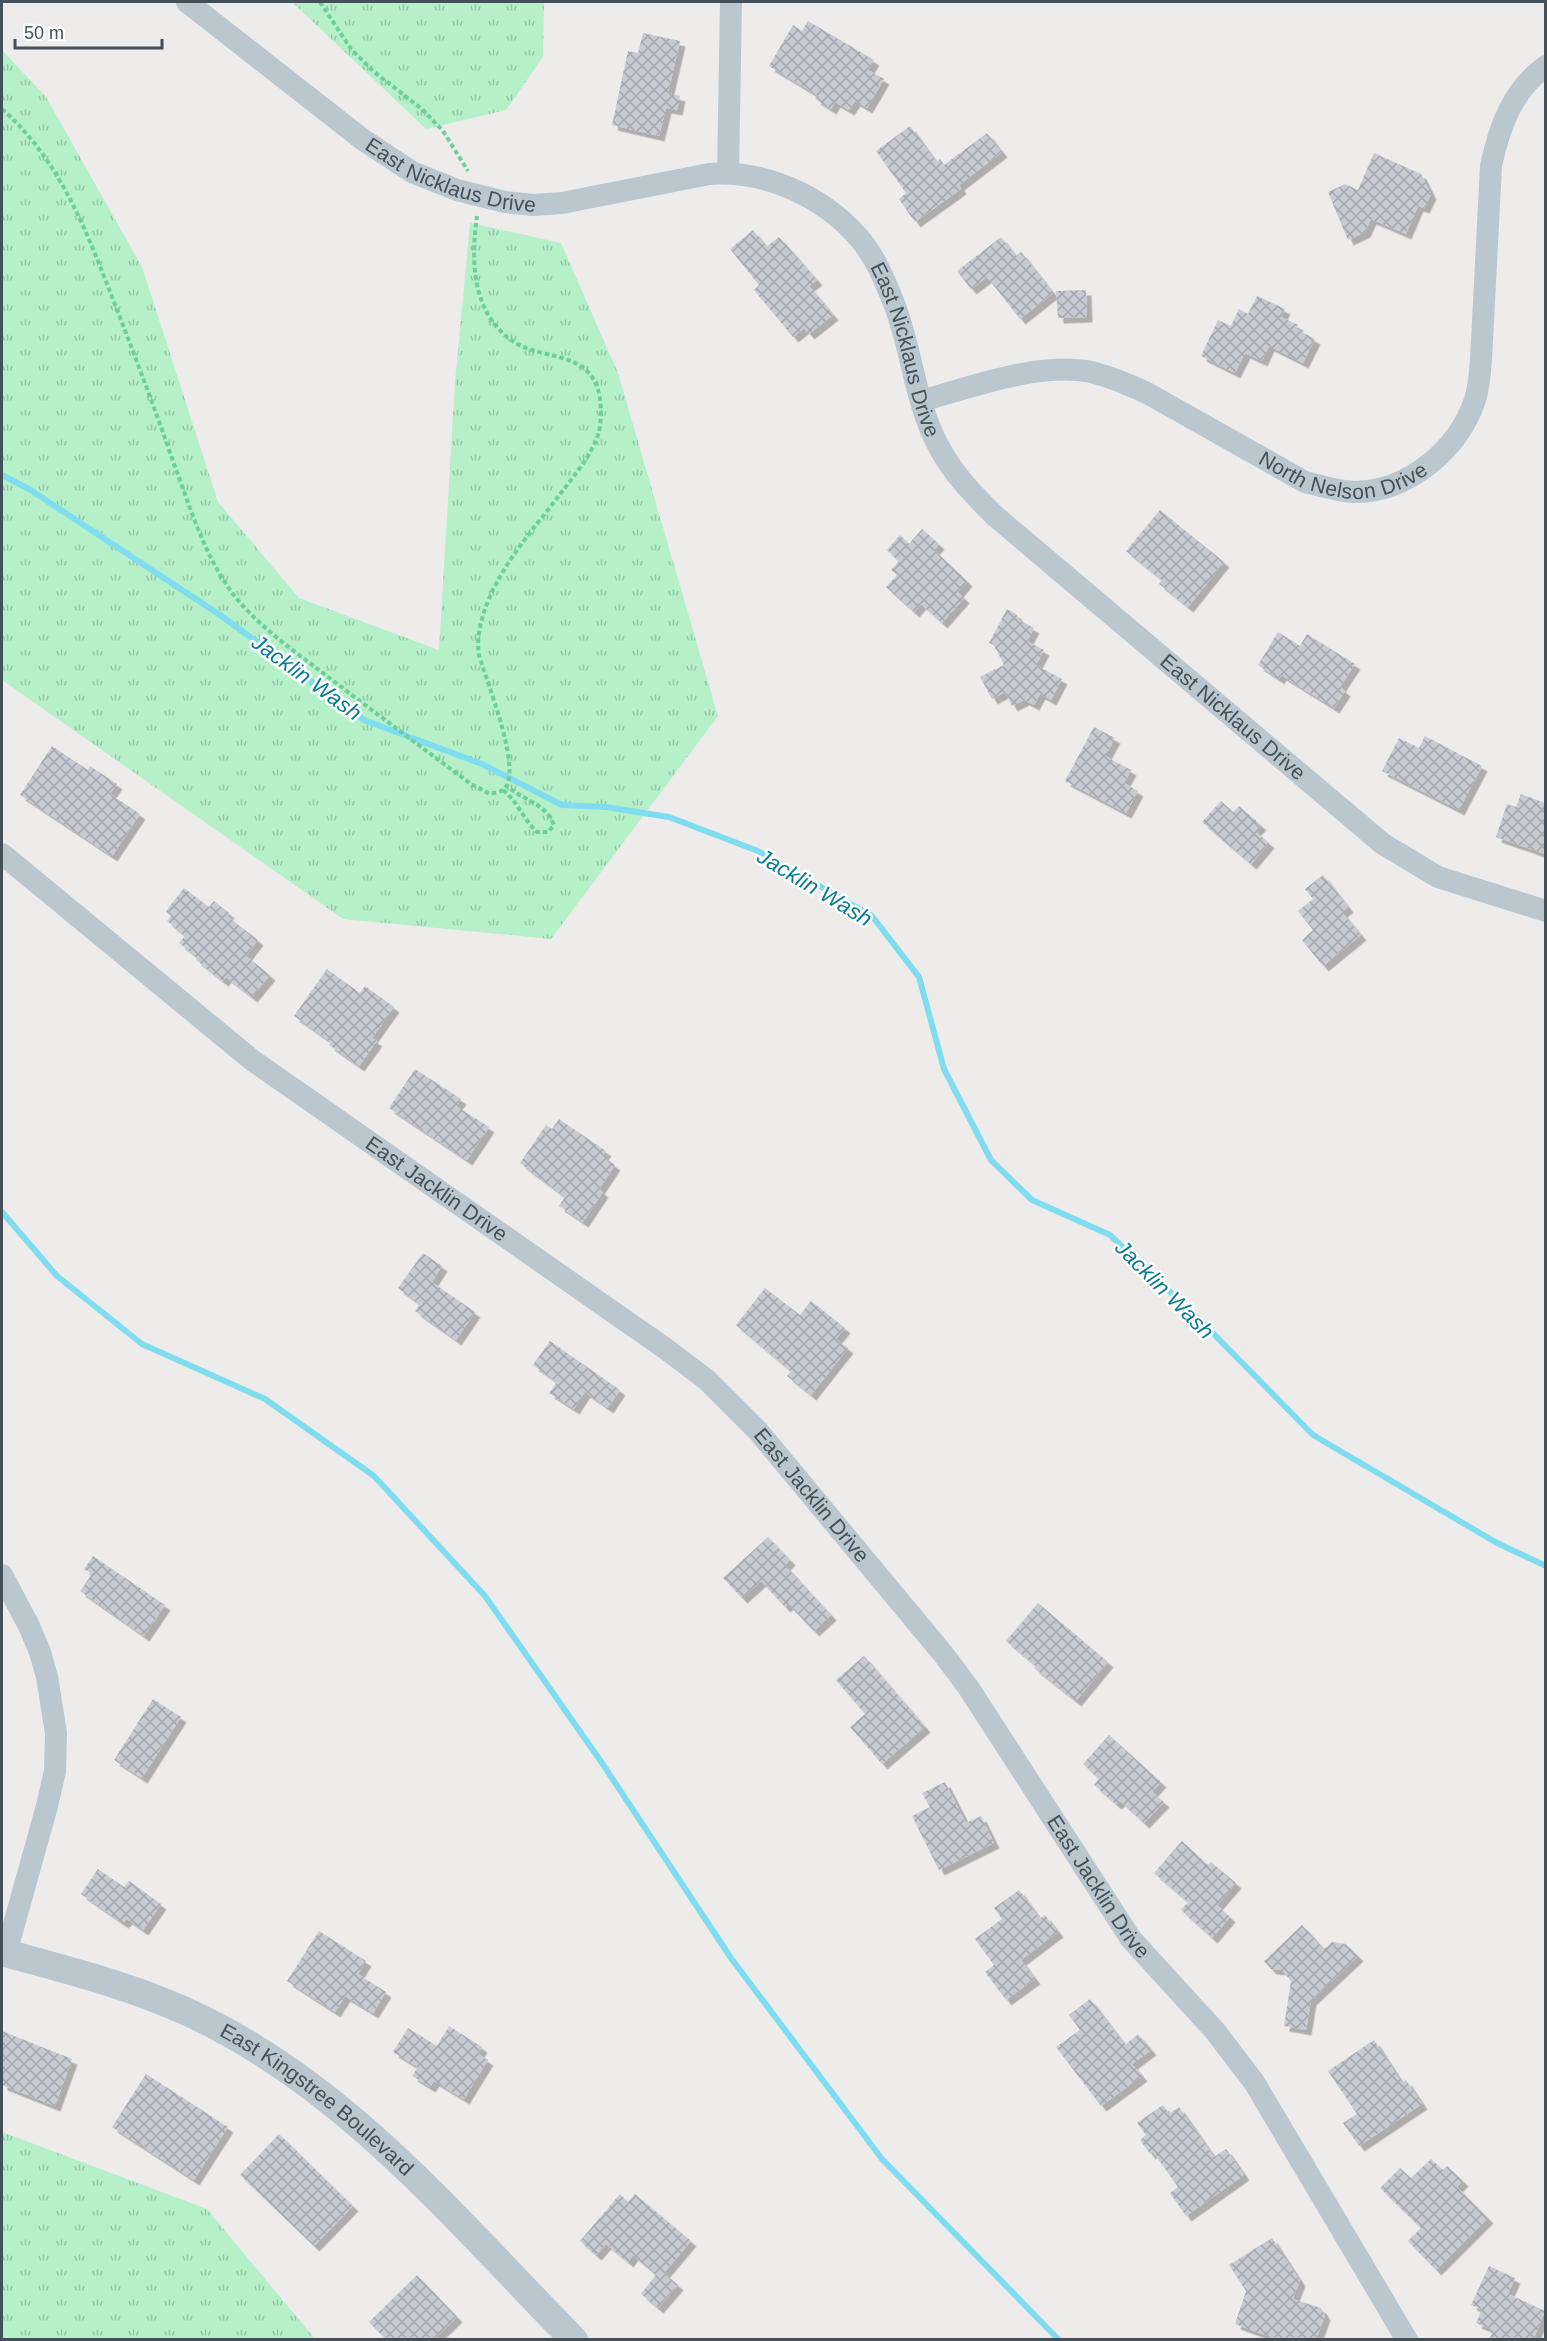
<svg xmlns="http://www.w3.org/2000/svg" width="1547" height="2341" viewBox="0 0 1547 2341" font-family="Arial,sans-serif">
	<style>
		.grass { fill: url(#grass-tufts) }
		.lines { fill: none; stroke-linecap: round; stroke-linejoin: round }
		.stream { stroke: #80ddef; stroke-width: 6 }
		.building { fill: url(#building-cross-hatch); filter: url(#shadow) }
		.path { stroke: #6ccf9a; stroke-width: 4; stroke-dasharray: 4.5 3; stroke-linecap: butt }
		.minor { stroke: #bbc7cf; stroke-width: 22 }
		.tertiary { stroke: #bbc7cf; stroke-width: 28 }
		.labels { text-anchor: middle; stroke-width: 5; stroke-linejoin: round; paint-order: stroke }
		.street-label { font-size: 21px; fill: #435059; stroke: #fff }
		.water-label { font-size: 22px; font-style: italic; fill: #077c93; stroke: #fff }
	</style>
	<defs>
		<pattern id="grass-tufts" width="24" height="20" patternUnits="userSpaceOnUse" patternTransform="scale(1.5)"><rect width="24" height="20" fill="#b5f0c9"/><path d="M3 7l-1-3M5 7V3M7 7l1-3M15 17l-1-3M17 17v-4M19 17l1-3" fill="none" stroke="#95c5a6"/></pattern>
		<pattern id="building-cross-hatch" width="8" height="8" patternUnits="userSpaceOnUse" patternTransform="scale(1.5)"><rect width="8" height="8" fill="#c8cad1"/><path d="M0 0l8 8M0 8l8-8" fill="none" stroke="#a4a6ad"/></pattern>
		<filter id="shadow"><feDropShadow dx="5.5" dy="5.5" stdDeviation="0" flood-color="#0004"/></filter>
	</defs>
	<rect width="100%" height="100%" fill="#eeebeb"/>
	<g class="grass">
		<path d="M292 2H544L543 57 506 110 426 129Z"/>
		<path d="M2 50 46 97 142 267 218 502 299 598 439 650 455 382 470 223 561 243 618 373 718 716 551 939 343 919 2 680Z"/>
		<path d="M2 2132 207 2209 315 2339H2Z"/>
	</g>
	<g class="lines">
		<g class="stream">
			<path d="M2 475 29 489 220 615 364 720 482 764 562 805 606 807 669 817 758 851 872 916 919 977 944 1069 991 1160 1032 1200 1110 1235 1204 1324 1313 1435 1497 1543 1546 1566"/>
			<path d="M2 1212 57 1276 142 1344 265 1399 374 1476 485 1596 602 1763 731 1958 882 2159 1059 2340"/>
		</g>
	</g>
	<g class="building">
		<path d="M808 21 874 60 868 70 884 79 867 108 855 101 849 110 835 102 831 109 815 99 817 95 769 66 793 25 802 31Z"/>
		<path d="M643 33 680 41 668 93 680 96 677 110 666 108 659 136 612 125 628 51 638 53Z"/>
		<path d="M910 126 936 162 940 159 944 165 987 133 1002 152 959 185 961 189 915 222 899 199 906 193 876 151Z"/>
		<path d="M1374 153 1421 174 1431 194 1424 208 1418 206 1406 234 1371 219 1365 232 1348 240 1328 192 1345 184 1358 190Z"/>
		<path d="M753 230 766 247 779 237 817 280 809 286 833 315 809 334 804 328 793 337 754 290 759 285 730 249Z"/>
		<path d="M1001 237 1016 256 1021 252 1053 293 1020 319 987 277 971 289 957 271Z"/>
		<path d="M1086 290 1087 317 1058 318 1056 291Z"/>
		<path d="M1257 296 1285 309 1281 317 1298 325 1296 329 1315 339 1303 363 1269 346 1262 361 1245 353 1235 373 1201 356 1218 320 1231 326 1239 309 1248 314Z"/>
		<path d="M1160 510 1224 562 1188 607 1159 584 1162 580 1126 551Z"/>
		<path d="M922 529 939 544 934 550 967 581 958 592 964 598 942 623 921 604 914 612 886 587 897 575 891 570 899 561 887 550 900 535 909 544Z"/>
		<path d="M1007 609 1016 614 1019 620 1034 628 1027 641 1044 650 1036 665 1062 679 1051 700 1040 694 1034 705 1024 700 1012 706 1005 692 992 699 980 677 1004 665 994 645 989 643Z"/>
		<path d="M1278 632 1300 646 1307 634 1355 664 1340 687 1345 691 1334 708 1281 675 1279 679 1258 665Z"/>
		<path d="M1094 727 1115 738 1105 756 1131 770 1124 783 1138 791 1126 813 1065 781Z"/>
		<path d="M1425 736 1482 766 1459 810 1382 771 1399 738 1419 748Z"/>
		<path d="M52 746 88 770 90 766 117 784 110 794 140 814 112 856 20 795Z"/>
		<path d="M1521 794 1545 803V854L1496 837 1507 804 1516 807Z"/>
		<path d="M1221 801 1233 812 1239 806 1261 825 1255 831 1269 843 1251 864 1202 822Z"/>
		<path d="M1323 875 1348 907 1342 912 1361 935 1323 966 1302 940 1313 930 1298 911 1313 899 1305 889Z"/>
		<path d="M184 888 209 907 214 901 229 913 227 916 258 940 246 956 270 975 252 997 226 977 223 981 196 960 198 958 179 943 185 936 167 921 171 916 166 911Z"/>
		<path d="M327 969 360 993 365 986 394 1007 372 1038 377 1041 359 1066 329 1045 331 1042 294 1016Z"/>
		<path d="M415 1069 461 1099 456 1106 489 1127 467 1160 389 1108Z"/>
		<path d="M559 1119 606 1151 602 1156 615 1165 599 1189 603 1192 583 1222 559 1206 565 1197 520 1163 546 1125 552 1129Z"/>
		<path d="M423 1253 442 1266 432 1282 475 1312 456 1340 415 1311 420 1304 398 1288Z"/>
		<path d="M765 1288 800 1315 811 1301 845 1328 836 1339 848 1348 811 1395 787 1376 791 1371 736 1325Z"/>
		<path d="M550 1341 620 1390 608 1408 585 1392 574 1409 549 1393 557 1382 533 1365Z"/>
		<path d="M768 1537 790 1560 785 1565 831 1615 814 1631 788 1604 785 1607 761 1581 742 1598 723 1578Z"/>
		<path d="M93 1556 165 1605 144 1636 80 1591 92 1574 84 1569Z"/>
		<path d="M1038 1603 1108 1662 1076 1701 1034 1668 1036 1666 1006 1641Z"/>
		<path d="M864 1656 925 1727 882 1764 850 1727 865 1714 836 1680Z"/>
		<path d="M153 1699 181 1717 142 1778 114 1760Z"/>
		<path d="M1109 1735 1161 1782 1152 1792 1164 1802 1144 1823 1120 1801 1116 1804 1094 1785 1099 1779 1083 1764Z"/>
		<path d="M945 1782 966 1823 981 1816 994 1843 939 1870 912 1816 930 1807 922 1793Z"/>
		<path d="M1182 1841 1208 1865 1211 1862 1236 1883 1217 1905 1230 1917 1212 1938 1181 1910 1188 1902 1154 1873Z"/>
		<path d="M98 1869 124 1887 129 1881 161 1904 143 1930 127 1919 123 1923 81 1894Z"/>
		<path d="M1019 1890 1040 1919 1045 1915 1058 1932 1021 1960 1035 1979 1006 2000 985 1972 994 1965 975 1939 1002 1919 994 1908Z"/>
		<path d="M1302 1925 1324 1949 1332 1942 1346 1944 1358 1956 1311 2000 1306 2030 1284 2026 1291 1981 1282 1970 1271 1969 1264 1961Z"/>
		<path d="M319 1931 366 1961 358 1974 386 1992 373 2013 345 1996 335 2012 287 1981Z"/>
		<path d="M1090 1999 1125 2045 1138 2034 1151 2050 1132 2064 1142 2076 1101 2106 1056 2047 1080 2030 1069 2015Z"/>
		<path d="M449 2026 482 2047 478 2054 488 2060 464 2099 434 2081 430 2087 412 2076 418 2067 393 2052 408 2028 437 2046Z"/>
		<path d="M2 2031 72 2059 55 2106 2 2085Z"/>
		<path d="M1374 2040 1402 2083 1406 2080 1422 2104 1359 2146 1343 2123 1357 2114 1328 2071Z"/>
		<path d="M146 2074 228 2127 194 2180 112 2127Z"/>
		<path d="M1163 2105 1169 2114 1179 2107 1214 2157 1226 2149 1244 2175 1186 2216 1170 2193 1178 2187 1153 2152 1150 2154 1140 2140 1146 2135 1137 2123Z"/>
		<path d="M279 2134 353 2206 314 2246 240 2175Z"/>
		<path d="M1431 2159 1443 2170 1447 2166 1463 2181 1457 2187 1488 2218 1436 2270 1408 2241 1421 2228 1380 2188 1400 2168 1411 2178Z"/>
		<path d="M620 2194 628 2202 635 2194 691 2241 664 2273 678 2285 658 2308 641 2294 656 2275 633 2255 628 2262 606 2244 596 2255 580 2241Z"/>
		<path d="M1272 2238 1300 2281 1293 2299 1321 2308 1325 2315 1316 2340H1270L1268 2336 1235 2324 1246 2291 1229 2265Z"/>
		<path d="M1489 2266 1515 2278 1508 2294 1545 2311 1533 2340H1489L1493 2330 1476 2323 1482 2309 1471 2305Z"/>
		<path d="M417 2275 457 2317 433 2340H386L369 2322Z"/>
	</g>
	<g class="lines">
		<g class="path">
			<path d="M320 2 351 49 373 71 423 110 443 131 468 171"/>
			<path d="M2 109C60 160 87 232 114 302 135 356 155 409 174 464 189 504 202 548 226 584 248 618 287 646 319 670 369 708 420 746 471 784L490 794C493 793 500 792 503 790 525 774 485 678 479 655 477 642 479 630 482 619 495 570 535 528 564 489 577 472 591 455 598 435 602 421 602 404 598 390 586 349 539 361 511 340 471 311 471 259 477 216"/>
			<path d="M503 790C518 802 523 819 537 832H548L554 825C546 803 523 801 506 785"/>
		</g>
		<g class="minor">
			<path id="s1" d="M187 2 362 139 412 172 457 190 505 202 533 205 562 203 709 174C764 170 822 195 859 238 875 256 886 283 895 306 912 351 915 402 938 445 952 473 973 494 995 516L1383 844 1438 877 1546 911"/>
			<path d="M728 173 731 2"/>
			<path id="s2" d="M921 401C971 387 1044 360 1095 373 1113 378 1130 385 1147 393L1305 482C1321 486 1337 491 1354 492 1408 492 1458 450 1475 400 1479 387 1480 374 1481 360L1491 166C1499 128 1512 90 1546 66"/>
			<path id="s3" d="M2 854 252 1060 666 1349 707 1380 758 1431 944 1655 968 1687 1131 1939 1215 2031 1254 2082 1407 2340"/>
			<path d="M2 1575 29 1626 40 1652 47 1677 56 1733 55 1771 47 1806 6 1953"/>
		</g>
		<path class="tertiary" id="s4" d="M2 1952C63 1969 125 1984 183 2010 342 2081 454 2218 574 2340"/>
	</g>
	<g class="labels">
		<g class="street-label">
			<text dy="7" stroke="none"><textPath href="#s1" startOffset="320">East Nicklaus Drive</textPath></text>
			<text dy="7" stroke="none"><textPath href="#s1" startOffset="878">East Nicklaus Drive</textPath></text>
			<text dy="7" stroke="none"><textPath href="#s2" startOffset="453">North Nelson Drive</textPath></text>
			<text dy="7" stroke="none"><textPath href="#s1" startOffset="1382">East Nicklaus Drive</textPath></text>
			<text dy="7" stroke="none"><textPath href="#s3" startOffset="549">East Jacklin Drive</textPath></text>
			<text dy="7" stroke="none"><textPath href="#s3" startOffset="1036">East Jacklin Drive</textPath></text>
			<text dy="7" stroke="none"><textPath href="#s3" startOffset="1522">East Jacklin Drive</textPath></text>
			<text dy="7" stroke="none"><textPath href="#s4" startOffset="352">East Kingstree Boulevard</textPath></text>
		</g>
		<g class="water-label">
			<text transform="translate(307 677) rotate(36)" y="8">Jacklin Wash</text>
			<text transform="translate(815 887) rotate(31)" y="8">Jacklin Wash</text>
			<text transform="translate(1165 1289) rotate(45)" y="8">Jacklin Wash</text>
		</g>
	</g>
	<rect width="1547" height="2341" fill="none" stroke="#435059" stroke-width="6"/>
	<path d="M15 39v9h147v-9" fill="none" stroke="#435059" stroke-width="3"/>
	<text x="24" y="39" font-size="18" fill="#435059" stroke="#ffffff" stroke-width="4.5" paint-order="stroke">50 m</text>
</svg>
